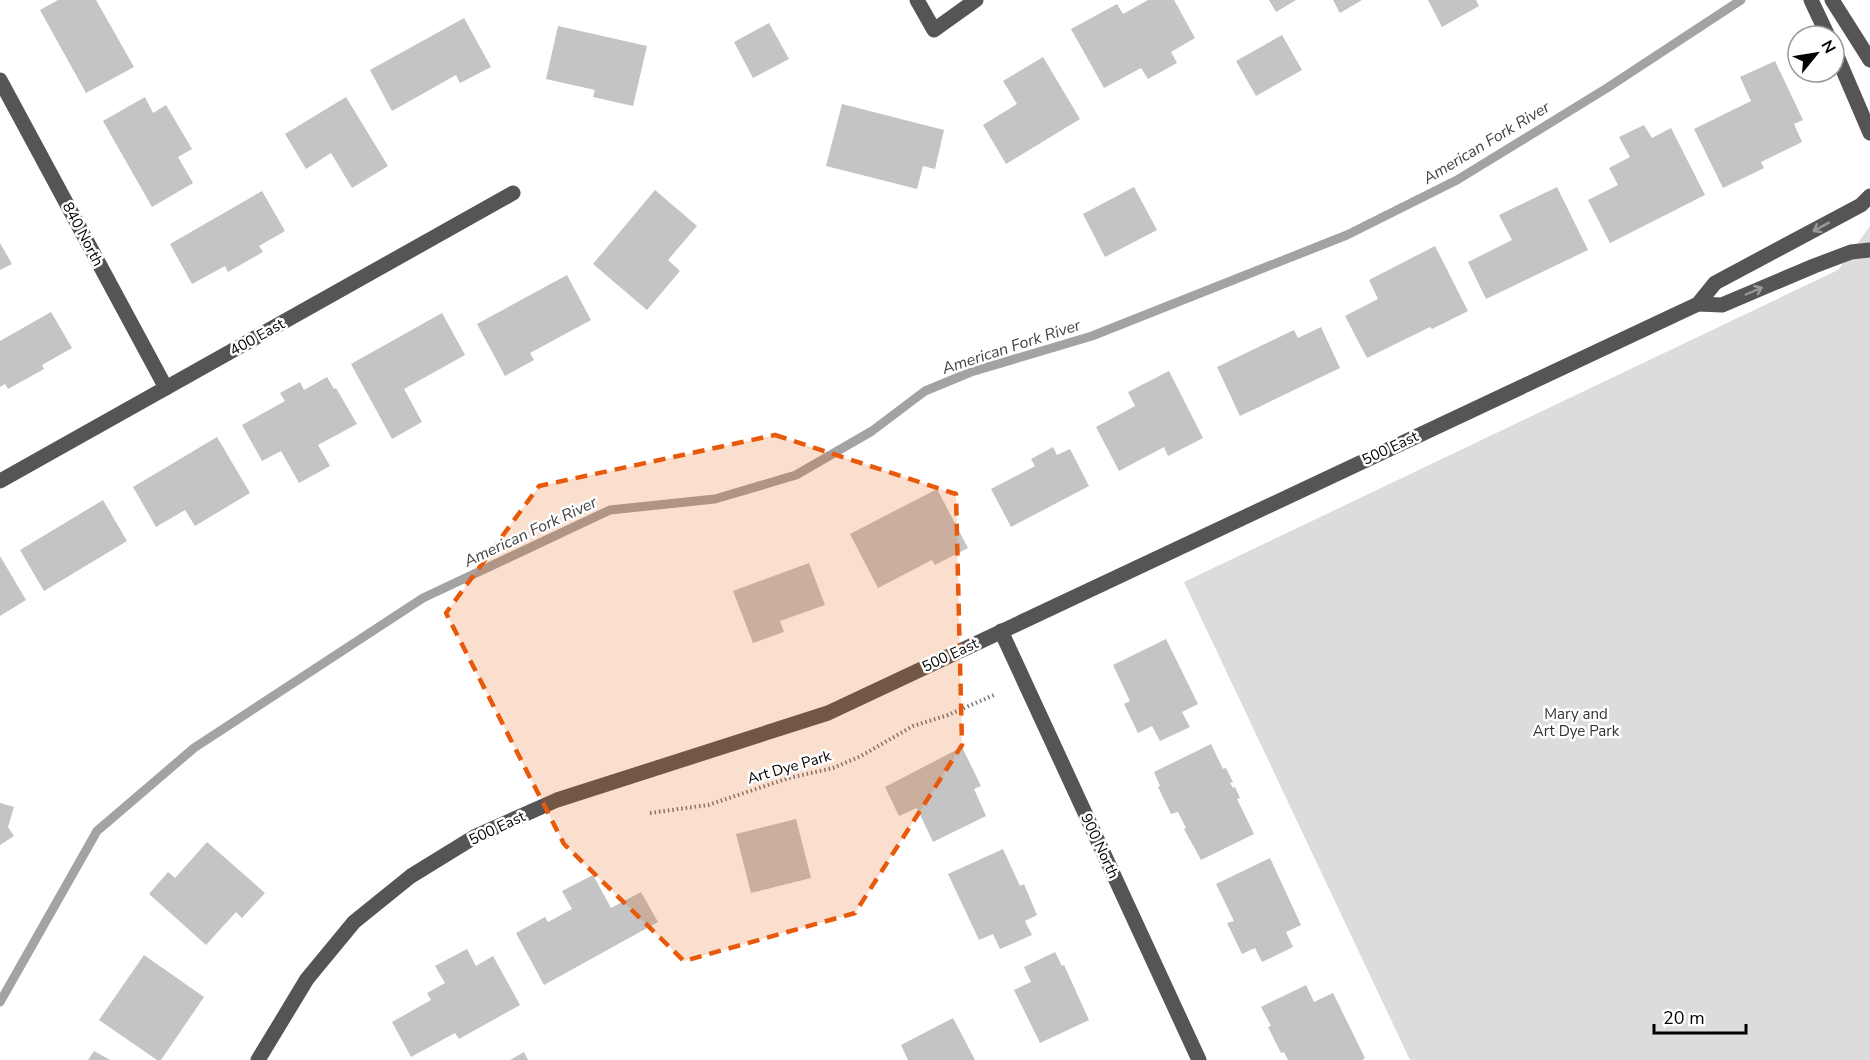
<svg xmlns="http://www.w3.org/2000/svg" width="1870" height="1060" viewBox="0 0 1870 1060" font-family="'Nunito Sans',sans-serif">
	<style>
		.green { fill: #dcdcdc }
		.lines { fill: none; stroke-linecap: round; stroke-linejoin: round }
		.stream { stroke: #a3a3a3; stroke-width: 9 }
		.building { fill: #c4c4c4 }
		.path { stroke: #777; stroke-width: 4; stroke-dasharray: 1.5 3; stroke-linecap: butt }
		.minor { stroke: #555; stroke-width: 15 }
		.oneway { stroke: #999 }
		.marked { fill: #e8590c; fill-opacity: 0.2; stroke: #e8590c; stroke-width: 4.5; stroke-dasharray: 12 8; stroke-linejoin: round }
		.labels { text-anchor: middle; stroke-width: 5; stroke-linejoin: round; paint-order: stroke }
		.street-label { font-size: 15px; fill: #000; stroke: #fff }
		.park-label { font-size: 15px; fill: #333; stroke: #fff }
		.water-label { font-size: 16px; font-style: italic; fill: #444; stroke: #fff }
	</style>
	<rect width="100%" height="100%" fill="#fff"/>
	<path class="green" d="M1870 226V1060H1410L1184 582 1838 270Z"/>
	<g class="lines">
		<path class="stream" d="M0 1002 97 831 194 748 423 598 610 510 715 499 796 475 872 431 925 391 971 372 1092 336 1347 235 1457 180 1607 88 1741 0"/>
	</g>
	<g class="building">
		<path d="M58 0H96L134 67 86 93 40 10Z"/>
		<path d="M1148 0H1174L1195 38 1171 52 1177 63 1148 79 1141 68 1104 88 1071 29 1117 4 1123 14Z"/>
		<path d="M1269 0H1296L1276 12Z"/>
		<path d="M1333 0H1362L1340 13Z"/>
		<path d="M1428 0H1476L1479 6 1442 27Z"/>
		<path d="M464 18 491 67 460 83 456 75 392 111 370 70Z"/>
		<path d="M769 23 789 59 753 78 734 42Z"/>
		<path d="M558 26 647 46 633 106 593 97 595 90 546 79Z"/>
		<path d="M1282 35 1302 70 1256 96 1236 61Z"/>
		<path d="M1043 57 1080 119 1006 164 983 125 1017 104 1003 81Z"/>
		<path d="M1775 61 1803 120 1794 124 1802 142 1761 162 1764 168 1723 188 1694 129 1751 101 1740 77Z"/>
		<path d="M145 97 153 113 166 105 192 149 178 157 193 183 152 207 103 121Z"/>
		<path d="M346 97 388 166 352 188 331 153 306 169 285 134Z"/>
		<path d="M842 104 944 130 935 169 923 166 917 189 826 166Z"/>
		<path d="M1644 125 1652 138 1671 128 1705 195 1610 243 1588 200 1618 185 1609 168 1630 157 1619 137Z"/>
		<path d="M1134 187 1157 230 1105 257 1083 214Z"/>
		<path d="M1557 187 1588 250 1486 299 1468 262 1512 240 1499 215Z"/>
		<path d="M655 190 697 226 668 260 680 271 647 310 593 264Z"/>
		<path d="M262 191 285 231 259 246 263 252 228 272 225 266 192 284 170 244Z"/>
		<path d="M0 243 12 264 0 270Z"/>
		<path d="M1435 246 1468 311 1432 329 1430 327 1367 358 1345 316 1378 299 1369 280Z"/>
		<path d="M567 275 591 320 530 353 534 360 505 376 477 324Z"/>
		<path d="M51 312 72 348 42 365 44 369 8 389 5 384 0 387V341Z"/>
		<path d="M442 313 465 355 404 389 422 422 392 439 351 364Z"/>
		<path d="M1321 327 1340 368 1240 416 1217 367 1294 330 1298 338Z"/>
		<path d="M1169 371 1203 438 1168 456 1164 447 1119 471 1096 427 1135 406 1128 392Z"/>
		<path d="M327 377 334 389 336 388 357 424 318 445 330 466 299 483 281 451 262 461 242 425 285 401 280 393 300 382 304 390Z"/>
		<path d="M217 437 250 493 195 526 185 510 156 527 133 487Z"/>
		<path d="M1053 447 1057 455 1070 449 1089 486 1011 527 991 489 1035 466 1031 459Z"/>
		<path d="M937 489 968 548 935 565 932 560 878 588 850 534Z"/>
		<path d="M103 500 127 541 44 591 20 550Z"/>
		<path d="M0 556 26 600 0 616Z"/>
		<path d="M809 563 825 605 780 621 784 632 753 643 733 591Z"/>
		<path d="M1166 639 1198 704 1182 712 1190 727 1160 741 1152 726 1138 733 1124 704 1130 701 1113 665Z"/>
		<path d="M1211 744 1223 769 1226 768 1233 782 1230 783 1233 788 1235 787 1240 798 1237 799 1254 834 1201 860 1184 829 1186 828 1178 812 1171 814 1158 787 1160 786 1154 772Z"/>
		<path d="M962 747 981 786 974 789 986 816 933 842 917 808 899 816 885 787Z"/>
		<path d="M0 803 14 807 8 827 14 836 0 845Z"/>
		<path d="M796 819 811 878 751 893 736 834Z"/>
		<path d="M207 842 265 893 242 918 236 912 206 945 149 894 168 872 175 878Z"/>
		<path d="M1003 849 1020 886 1024 884 1037 915 1025 921 1032 935 1000 949 993 934 979 940 948 874Z"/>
		<path d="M1270 858 1301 925 1286 932 1293 947 1262 962 1255 948 1242 954 1227 923 1234 921 1216 884Z"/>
		<path d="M593 875 611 908 641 892 658 922 544 985 516 933 545 917 548 922 572 909 562 891Z"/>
		<path d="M467 949 476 966 493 956 520 1005 459 1039 455 1033 411 1057 392 1022 431 1000 427 993 445 983 435 966Z"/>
		<path d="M1055 952 1062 966 1064 965 1089 1020 1040 1043 1014 990 1031 982 1024 967Z"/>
		<path d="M144 955 204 997 161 1060H157L99 1020Z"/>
		<path d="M1306 985 1314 1002 1333 993 1365 1058 1362 1060H1288L1284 1052 1281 1053 1268 1027 1271 1026 1261 1007Z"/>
		<path d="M953 1018 975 1060H908L901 1045Z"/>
		<path d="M94 1051 110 1060H88Z"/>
		<path d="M524 1052 528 1060H510Z"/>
	</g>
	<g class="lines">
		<path class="path" d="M650 813 708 805 789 778 833 768 861 756 913 726 948 715 994 695"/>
		<g class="minor">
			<path d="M917 0 934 30 976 0"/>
			<path d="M1811 0 1828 36"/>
			<path d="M1832 0 1870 60"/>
			<path d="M1834 49 1870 133"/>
			<path d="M0 80 166 388"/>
			<path d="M1698 304 1722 305 1814 266 1851 252 1870 250"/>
			<path d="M0 481 513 193"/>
			<path d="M1001 631 1199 1060"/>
			<path d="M258 1060 307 979 354 922 411 876 476 836 557 800 828 713 1698 304 1715 283 1861 205 1870 196"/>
		</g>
	</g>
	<defs><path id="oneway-shaft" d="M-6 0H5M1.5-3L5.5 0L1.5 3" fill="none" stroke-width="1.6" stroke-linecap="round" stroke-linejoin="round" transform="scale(1.5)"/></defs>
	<g class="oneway">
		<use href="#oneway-shaft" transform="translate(1821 227) rotate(151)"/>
		<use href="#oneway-shaft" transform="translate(1754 291) rotate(-23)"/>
	</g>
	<path class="marked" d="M775 435 956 494 962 745 855 913 684 961 564 844 446 613 539 486Z"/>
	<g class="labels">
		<g class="street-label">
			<text transform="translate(83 234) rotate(62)" y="5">840 North</text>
			<text transform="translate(257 337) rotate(-29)" y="5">400 East</text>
			<text transform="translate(1390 448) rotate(-25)" y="5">500 East</text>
			<text transform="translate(950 655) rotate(-25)" y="5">500 East</text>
			<text transform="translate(789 767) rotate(-16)" y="5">Art Dye Park</text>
			<text transform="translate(497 828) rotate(-25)" y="5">500 East</text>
			<text transform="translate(1100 846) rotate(65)" y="5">900 North</text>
		</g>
		<g class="park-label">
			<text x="1576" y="719">Mary and<tspan x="1576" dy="17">Art Dye Park</tspan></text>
		</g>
		<g class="water-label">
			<text transform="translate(1486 142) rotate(-31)" y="6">American Fork River</text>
			<text transform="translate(1011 346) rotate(-18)" y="6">American Fork River</text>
			<text transform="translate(530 531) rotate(-25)" y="6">American Fork River</text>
		</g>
	</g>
	<g transform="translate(1816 54) rotate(60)"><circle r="28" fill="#ffffff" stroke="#999999" stroke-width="1.5"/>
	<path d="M0-4.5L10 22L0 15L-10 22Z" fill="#000000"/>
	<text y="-9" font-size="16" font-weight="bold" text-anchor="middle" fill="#000000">N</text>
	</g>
	<path d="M1654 1024v9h92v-9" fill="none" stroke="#000000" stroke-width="3"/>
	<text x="1663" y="1024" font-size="18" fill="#000000" stroke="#ffffff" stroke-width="4.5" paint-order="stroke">20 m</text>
</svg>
